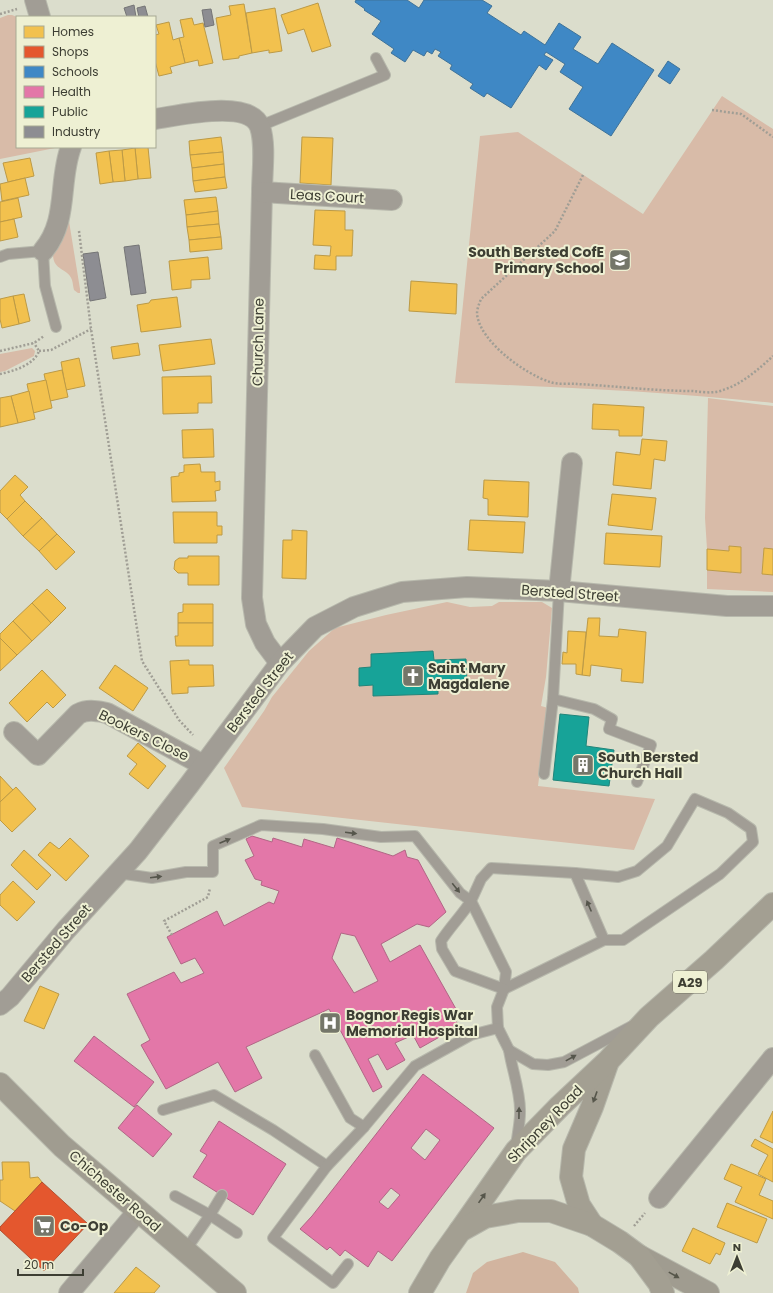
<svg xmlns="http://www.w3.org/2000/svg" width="773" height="1293" viewBox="0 0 773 1293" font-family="Poppins,sans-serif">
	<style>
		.green { fill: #d8bba8 }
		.forest { fill: #d2b49f }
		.homes { fill: #f2c14e; stroke: #bc9a46 }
		.shops { fill: #e4572e; stroke: #b25030 }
		.schools { fill: #3f88c5; stroke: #3e7299 }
		.health { fill: #e377a8; stroke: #b16685; fill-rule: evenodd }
		.public { fill: #17a398; stroke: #22857a }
		.industry { fill: #8d8d92; stroke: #757576 }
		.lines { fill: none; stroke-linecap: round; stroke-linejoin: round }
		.service-casing { stroke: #b7b8ac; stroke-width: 12 }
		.minor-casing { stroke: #b7b8ac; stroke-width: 22 }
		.secondary-casing { stroke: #b7b8ac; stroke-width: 24 }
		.primary-casing { stroke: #b7b8ac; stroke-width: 24 }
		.path { stroke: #a09e95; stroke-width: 2.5; stroke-dasharray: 2 2; stroke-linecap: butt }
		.service { stroke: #a19d95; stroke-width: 10 }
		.minor { stroke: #a19d95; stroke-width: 20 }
		.secondary { stroke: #a09c90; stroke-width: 22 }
		.primary { stroke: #a39f92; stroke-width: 22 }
		.oneway { fill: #56564c }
		.oneway2 { fill: #56564b }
		.oneway3 { fill: #56564a }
		.labels { text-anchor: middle; stroke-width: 4; stroke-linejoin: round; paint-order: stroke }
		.shield { fill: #eef0d3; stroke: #727363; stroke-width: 1 }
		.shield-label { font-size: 13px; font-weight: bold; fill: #3d3e33 }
		.street-label { font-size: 14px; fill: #3d3e33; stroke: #eef0d3 }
		.poi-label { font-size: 14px; font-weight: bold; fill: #3d3e33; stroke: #eef0d3; text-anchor: start }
	</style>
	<rect width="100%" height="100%" fill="#dbddcc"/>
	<g class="green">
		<path d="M8 15H12L17 17V147L55 148 0 159V18Z"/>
		<path d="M722 96 773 129V403C668 392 561 387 455 383L480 136 518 132 643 214Z"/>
		<path d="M68 215 80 289V293H78L74 290C73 287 73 283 72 280 68 267 52 272 53 252Z"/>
		<path d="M32 348 35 351 34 356 5 371 0 372V354Z"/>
		<path d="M708 398 773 406V549H764L762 574 773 575V592L707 589V570L741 572V547L729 546V551L707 549 705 518Z"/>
		<path d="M447 602 470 607 492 606 499 602H542L552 608 546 677 541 706 548 708 538 786 655 799 634 850 242 807 224 768 264 711 272 697 309 651 335 628 386 615Z"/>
	</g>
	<path class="forest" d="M523 1252 555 1262 578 1288 579 1293H466L473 1273 487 1262Z"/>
	<g class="homes">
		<path d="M318 3 331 46 312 52 304 29 288 34 281 15Z"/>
		<path d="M244 4 252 53 239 56V58L223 60 216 18 231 15 229 6Z"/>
		<path d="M275 8 282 51 269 53V50L252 53 246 13Z"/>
		<path d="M192 18 194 25 203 23 213 63 199 66 198 60 185 63 179 38 184 37 180 20Z"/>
		<path d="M169 22 173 40 179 38 185 63 170 67 172 73 159 76 155 61V35L159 34 156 25Z"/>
		<path d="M221 137 223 152 190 155 189 141Z"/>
		<path d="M302 137 333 138 331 185 300 183Z"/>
		<path d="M148 147 151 178 138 179 135 148Z"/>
		<path d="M135 148 138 179 125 181 122 150Z"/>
		<path d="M122 150 125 181 113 182 109 151Z"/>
		<path d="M109 151 113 182 100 184 96 153Z"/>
		<path d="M223 152 224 164 192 168 190 155Z"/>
		<path d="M30 158 34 176 8 182 3 163Z"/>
		<path d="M224 164 225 177 193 181 192 168Z"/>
		<path d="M225 177 227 188 195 192 193 181Z"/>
		<path d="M25 178 29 195 2 201 0 184Z"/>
		<path d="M216 197 218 211 186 215 184 200Z"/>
		<path d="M18 198 22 217 0 222V202Z"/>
		<path d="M315 210 345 211V230H353L352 256H336V270L314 269 315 255 330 256 331 246 313 245Z"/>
		<path d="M218 211 219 224 187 227 186 215Z"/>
		<path d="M14 219 18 237 0 241V222Z"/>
		<path d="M219 224 221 237 189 240 187 227Z"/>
		<path d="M221 237 222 249 190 252 189 240Z"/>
		<path d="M208 257 210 279 191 280V288L172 290 169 261Z"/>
		<path d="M411 281 457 284 456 314 409 311Z"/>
		<path d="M24 294 30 321 19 324 13 296Z"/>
		<path d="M13 296 19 324 2 328 0 319V299Z"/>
		<path d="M177 297 181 327 141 332 137 305 149 303 151 300Z"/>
		<path d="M211 339 215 364 163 371 159 345Z"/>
		<path d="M138 343 140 355 113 359 111 347Z"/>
		<path d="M79 358 85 386 66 390 61 362Z"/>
		<path d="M62 370 68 397 50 401 44 374Z"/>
		<path d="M211 376 212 403H198V413L163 414 162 377Z"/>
		<path d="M46 380 52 408 33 413 27 384Z"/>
		<path d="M29 391 35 419 18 423 11 396Z"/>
		<path d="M11 396 18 423 0 427V398Z"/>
		<path d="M593 404 644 407 642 436H619V430L592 429Z"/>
		<path d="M213 429 214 457 183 458 182 430Z"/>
		<path d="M642 439 667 441 665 461 654 459 651 489 613 485 616 452 640 455Z"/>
		<path d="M200 464 201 472H215V482L220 481V490L215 491 216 501 172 502 171 477 179 476V473L184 472V465Z"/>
		<path d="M15 475 28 487 20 495 25 501 7 519 0 512V491Z"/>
		<path d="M484 480 529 482 528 517 488 515V499L483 498Z"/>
		<path d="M612 494 656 498 652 530 608 525Z"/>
		<path d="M25 501 42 518 23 536 7 519Z"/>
		<path d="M173 512H217V526H222V535H217V543H174Z"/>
		<path d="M42 518 57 534 39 551 23 536Z"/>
		<path d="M470 520 525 522 523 553 468 550Z"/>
		<path d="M292 530 307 531 306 579 282 578 283 540H292Z"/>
		<path d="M606 533 662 536 660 567 604 564Z"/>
		<path d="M57 534 75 552 56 570 39 551Z"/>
		<path d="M729 546 741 547V573L707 570V549L729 551Z"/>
		<path d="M764 548 773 549V575L762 574Z"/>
		<path d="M188 556H219V585H188V573H178L174 569 175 561 179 558H188Z"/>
		<path d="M47 589 66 608 51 623 32 603Z"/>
		<path d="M32 603 51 623 32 641 13 621Z"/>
		<path d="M183 604H213V623H178V613L183 612Z"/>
		<path d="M588 618H600L599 636 618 637 619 629 646 632 643 683 621 681 622 669 591 665 590 676 582 675Z"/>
		<path d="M13 621 32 641 17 655 0 638V634Z"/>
		<path d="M178 623H213V646H176L175 636H178Z"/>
		<path d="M568 631 586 632 582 675 576 674V664H562L563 652 567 653Z"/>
		<path d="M0 638 17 655 0 671Z"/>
		<path d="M189 660V665H213L214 686 188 687V693L172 694 170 661Z"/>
		<path d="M115 665 148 688 133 711 99 688Z"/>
		<path d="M42 670 66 695 53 708 47 702 27 722 9 703Z"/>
		<path d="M138 743 166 766 148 789 129 774 137 764 127 756Z"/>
		<path d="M0 776 13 790 0 802Z"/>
		<path d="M16 787 36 809 12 832 0 820V802Z"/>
		<path d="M70 838 89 856 66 881 38 855 50 842 59 849Z"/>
		<path d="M24 850 51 875 37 890 11 865Z"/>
		<path d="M13 881 35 902 17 921 0 905V895Z"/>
		<path d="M40 986 59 994 44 1029 24 1021Z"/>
		<path d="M773 1111V1143L760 1137Z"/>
		<path d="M755 1139 773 1149V1182L758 1174 768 1155 751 1146Z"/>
		<path d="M2 1162H29L30 1178 38 1177 42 1182 15 1211 0 1201V1180H3Z"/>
		<path d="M731 1164 766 1179 759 1195 773 1201V1219L735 1202 742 1187 724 1179Z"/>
		<path d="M727 1203 767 1219 757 1243 717 1227Z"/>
		<path d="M693 1228 725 1243 720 1255 716 1253 710 1264 682 1251Z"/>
		<path d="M136 1267 160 1286 154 1293H114Z"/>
	</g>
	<path class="shops" d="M42 1182 88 1224 44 1271 0 1230V1227Z"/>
	<g class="schools">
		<path d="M356 0H407L419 8 424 0H482L492 6 487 13 521 35 524 31 545 45 559 23 581 37 573 49 598 64 612 43 654 70 611 136 569 109 583 87 560 72 565 64 546 52 544 55 553 60 546 70 539 65 511 108 487 93 484 97 470 88 473 84 450 69 452 65 438 56 441 52 435 49 432 54 427 51 424 56 413 50 405 62 391 53 394 49 372 34 381 21 364 10 365 9 355 2Z"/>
		<path d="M668 61 680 69 670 84 658 76Z"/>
	</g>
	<g class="health">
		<path d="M252 836 272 842 273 838 302 847 304 839 334 848 337 838 393 856 405 850 407 857 418 860 446 912 429 927 417 924 381 944 390 962 420 945 456 1009 451 1013 459 1026 420 1048 413 1035 395 1043 405 1060 387 1070 378 1054 368 1059 382 1087 373 1092 329 1009 246 1047 262 1078 235 1092 218 1062 166 1089 141 1045 150 1040 127 994 174 972 181 983 204 973 195 958 181 964 167 937 217 911 224 926 269 902 274 904 279 891 261 885 262 881 255 879 245 860 254 856 246 839ZM341 933 355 936 378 981 354 993 332 958Z"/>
		<path d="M94 1036 154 1082 134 1107 74 1061Z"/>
		<path d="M423 1074 494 1128 392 1261 378 1251 368 1267 345 1250 340 1256 330 1247 327 1250 300 1229 312 1216ZM426 1129 440 1140 425 1160 411 1148ZM391 1188 400 1195 388 1209 379 1202Z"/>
		<path d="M137 1105 172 1134 153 1157 118 1128Z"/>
		<path d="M219 1121 286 1164 253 1215 193 1177 207 1155 200 1151Z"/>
	</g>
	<g class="public">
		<path d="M433 651 434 660 466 659 467 683 438 685V694L373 696V685L359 686V668L371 667V654Z"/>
		<path d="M560 714 589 717 586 746 614 750 609 786 553 780Z"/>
	</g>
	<g class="industry">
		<path d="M134 5 136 17H127L124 8Z"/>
		<path d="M145 6 148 17H139L137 8Z"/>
		<path d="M211 9 214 25 205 27 202 10Z"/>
		<path d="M139 245 146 293 131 295 124 247Z"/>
		<path d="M98 252 106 298 90 301 83 254Z"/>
	</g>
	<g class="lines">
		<g class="service-casing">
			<g id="service">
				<path d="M260 126 385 75 376 58"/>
				<path d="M0 257 8 254 43 251 45 286 56 327"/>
				<path d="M553 699 594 709 612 719 609 729 651 745 637 782"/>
				<path d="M544 774 553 699 559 591"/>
				<path d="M695 799 728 813 751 829 753 842 720 874 623 940H604L504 989 506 972 471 901 481 879 491 868 575 873 618 877 637 871 667 846Z"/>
				<path d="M118 873 152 878 186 872H213V846L261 825 323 829 381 837 415 836 460 893 471 901C462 915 450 927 441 941L442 949 455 971 504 989 497 1007 498 1028"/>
				<path d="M575 873 604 940"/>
				<path d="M315 1055 350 1118 364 1127"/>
				<path d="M163 1110 214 1095 273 1130 327 1166"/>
				<path d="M516 1147C517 1136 520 1124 520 1113 521 1093 512 1070 509 1050L533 1064 548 1065 564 1062 632 1026"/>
				<path d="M222 1195 210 1215 237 1233"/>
				<path d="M175 1196 210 1215 185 1251"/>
				<path d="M348 1264 333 1283 273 1238 327 1166 364 1127 415 1066 471 1035 498 1028 509 1050"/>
			</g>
		</g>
		<g class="minor-casing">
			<g id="minor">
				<path d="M35 0 40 17"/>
				<path d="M155 119C177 116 250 98 260 127 266 145 262 172 262 192L252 598 256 624 265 643 280 663"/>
				<path d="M262 192 392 200"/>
				<path d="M43 251C69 221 58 181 71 147"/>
				<path d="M559 591 572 463"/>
				<path d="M14 732 38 755 78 714C88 709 96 711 107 713L203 765"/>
				<path d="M0 1005 10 997 66 930 138 851 189 785 280 663 315 627 354 607 402 592 467 587 559 591 727 606H773"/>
				<path d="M659 1198 773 1058"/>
				<path d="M69 1293 138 1211"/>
			</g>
		</g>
		<g class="secondary-casing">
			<g id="secondary">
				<path d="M0 1084 62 1146 235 1293"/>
				<path d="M639 1256 708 1293"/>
			</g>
		</g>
		<g class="primary-casing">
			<g id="primary">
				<path d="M592 1225 579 1205 571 1177 574 1149 592 1107 607 1064"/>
				<path d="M460 1231 516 1151 560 1106 608 1061 649 1017 714 960 773 904"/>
				<path d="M420 1293 440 1259 460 1231 485 1217 518 1211H551L592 1225 620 1242 639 1256 659 1283 663 1293"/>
			</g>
		</g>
		<g class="path">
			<path d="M0 14 17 9"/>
			<path d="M712 110 741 114 773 137"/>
			<path d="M583 175 555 231 481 299C479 304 477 309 477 314 480 342 525 374 550 382 558 385 569 383 577 384 616 386 654 391 693 391 702 392 714 394 723 390 742 384 759 369 773 356"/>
			<path d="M79 231 91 329 142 661 179 720 193 735"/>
			<path d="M0 351 34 343 44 336"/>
			<path d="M39 351 51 350 91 329"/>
			<path d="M0 374C14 371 34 365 39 351L34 343"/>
			<path d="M172 935 164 921 208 897 210 888"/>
			<path d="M634 1226 645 1213"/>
		</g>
		<use href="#service" class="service"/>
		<use href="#minor" class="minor"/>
		<use href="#secondary" class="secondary"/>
		<use href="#primary" class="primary"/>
	</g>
	<defs><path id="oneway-solid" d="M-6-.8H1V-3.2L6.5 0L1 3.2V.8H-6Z"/></defs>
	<g class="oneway">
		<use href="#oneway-solid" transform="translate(351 833) rotate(7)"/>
		<use href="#oneway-solid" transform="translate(225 841) rotate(-23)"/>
		<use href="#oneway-solid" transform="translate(156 877) rotate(-7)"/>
		<use href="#oneway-solid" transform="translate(456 888) rotate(51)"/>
		<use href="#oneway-solid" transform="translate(589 906) rotate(-113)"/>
		<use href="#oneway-solid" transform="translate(571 1058) rotate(-29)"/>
		<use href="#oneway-solid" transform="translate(519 1113) rotate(-89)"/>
	</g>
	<g class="oneway2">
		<use href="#oneway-solid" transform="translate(595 1097) rotate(110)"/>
		<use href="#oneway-solid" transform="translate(482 1198) rotate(-55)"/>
	</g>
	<use class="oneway3" href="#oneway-solid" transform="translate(674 1275) rotate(29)"/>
	<defs>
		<g id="school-square" transform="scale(1.15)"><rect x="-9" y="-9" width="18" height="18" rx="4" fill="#747669" stroke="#eef0d3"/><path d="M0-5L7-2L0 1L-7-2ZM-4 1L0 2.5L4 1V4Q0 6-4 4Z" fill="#fff"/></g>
		<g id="church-square" transform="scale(1.15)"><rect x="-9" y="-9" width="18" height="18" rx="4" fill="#747669" stroke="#eef0d3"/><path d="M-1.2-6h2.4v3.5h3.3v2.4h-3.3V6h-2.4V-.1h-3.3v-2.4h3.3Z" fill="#fff"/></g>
		<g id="building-square" transform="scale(1.15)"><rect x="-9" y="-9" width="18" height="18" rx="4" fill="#747669" stroke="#eef0d3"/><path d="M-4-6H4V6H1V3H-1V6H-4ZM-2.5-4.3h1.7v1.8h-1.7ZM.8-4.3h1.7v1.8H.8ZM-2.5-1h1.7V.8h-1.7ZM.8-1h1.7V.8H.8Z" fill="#fff"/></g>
		<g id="hospital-square" transform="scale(1.15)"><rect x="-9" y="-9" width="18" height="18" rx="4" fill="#747669" stroke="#eef0d3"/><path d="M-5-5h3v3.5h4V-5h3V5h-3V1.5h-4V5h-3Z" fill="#fff"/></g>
		<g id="supermarket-square" transform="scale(1.15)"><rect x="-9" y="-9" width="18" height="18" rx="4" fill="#747669" stroke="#eef0d3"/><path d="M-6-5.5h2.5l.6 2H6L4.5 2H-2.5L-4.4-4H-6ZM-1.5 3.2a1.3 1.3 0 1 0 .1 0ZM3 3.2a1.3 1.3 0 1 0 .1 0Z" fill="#fff"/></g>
	</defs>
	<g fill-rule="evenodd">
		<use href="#school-square" x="620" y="260"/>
		<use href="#church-square" x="413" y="676"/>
		<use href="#building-square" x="583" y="765"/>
		<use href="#hospital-square" x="330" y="1023"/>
		<use href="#supermarket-square" x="44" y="1226"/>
	</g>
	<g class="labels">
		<rect class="shield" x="673" y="971" width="34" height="22" rx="3"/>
		<g class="shield-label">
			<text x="690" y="987">A29</text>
		</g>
		<g class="street-label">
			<text transform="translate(327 196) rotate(3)" y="5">Leas Court</text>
			<text transform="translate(258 342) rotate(-89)" y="5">Church Lane</text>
			<text transform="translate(570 593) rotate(4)" y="5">Bersted Street</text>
			<text transform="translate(260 692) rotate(-52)" y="5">Bersted Street</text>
			<text transform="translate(144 735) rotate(26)" y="5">Bookers Close</text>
			<text transform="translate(56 943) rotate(-49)" y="5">Bersted Street</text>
			<text transform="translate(545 1124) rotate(-46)" y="5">Shripney Road</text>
			<text transform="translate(115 1191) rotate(41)" y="5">Chichester Road</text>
		</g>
		<g class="poi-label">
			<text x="604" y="257" text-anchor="end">South Bersted CofE<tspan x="604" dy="16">Primary School</tspan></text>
			<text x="428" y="673">Saint Mary<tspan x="428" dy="16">Magdalene</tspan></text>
			<text x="598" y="762">South Bersted<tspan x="598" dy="16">Church Hall</tspan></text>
			<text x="346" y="1020">Bognor Regis War<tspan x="346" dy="16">Memorial Hospital</tspan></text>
			<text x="60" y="1231">Co-Op</text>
		</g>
	</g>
	<rect x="16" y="16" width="140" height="132" fill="#eef0d3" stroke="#a7a993"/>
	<rect x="24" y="26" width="20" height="12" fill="#f2c14e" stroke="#a7a993"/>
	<text x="52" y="36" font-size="12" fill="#3d3e33">Homes</text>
	<rect x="24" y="46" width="20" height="12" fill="#e4572e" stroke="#a7a993"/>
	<text x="52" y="56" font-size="12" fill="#3d3e33">Shops</text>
	<rect x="24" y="66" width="20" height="12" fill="#3f88c5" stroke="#a7a993"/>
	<text x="52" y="76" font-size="12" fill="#3d3e33">Schools</text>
	<rect x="24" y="86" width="20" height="12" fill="#e377a8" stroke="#a7a993"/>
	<text x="52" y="96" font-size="12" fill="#3d3e33">Health</text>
	<rect x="24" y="106" width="20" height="12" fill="#17a398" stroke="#a7a993"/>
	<text x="52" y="116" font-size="12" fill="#3d3e33">Public</text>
	<rect x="24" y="126" width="20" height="12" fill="#8d8d92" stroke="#a7a993"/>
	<text x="52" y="136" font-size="12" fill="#3d3e33">Industry</text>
	<g transform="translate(737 1257)" stroke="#eef0d3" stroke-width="3" paint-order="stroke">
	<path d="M0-3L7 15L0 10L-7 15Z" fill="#3d3e33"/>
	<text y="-6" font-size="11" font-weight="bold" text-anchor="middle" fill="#3d3e33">N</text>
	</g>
	<path d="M18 1269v6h65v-6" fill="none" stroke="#3d3e33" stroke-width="2"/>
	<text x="24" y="1269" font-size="12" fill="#3d3e33" stroke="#eef0d3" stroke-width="3" paint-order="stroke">20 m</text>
</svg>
